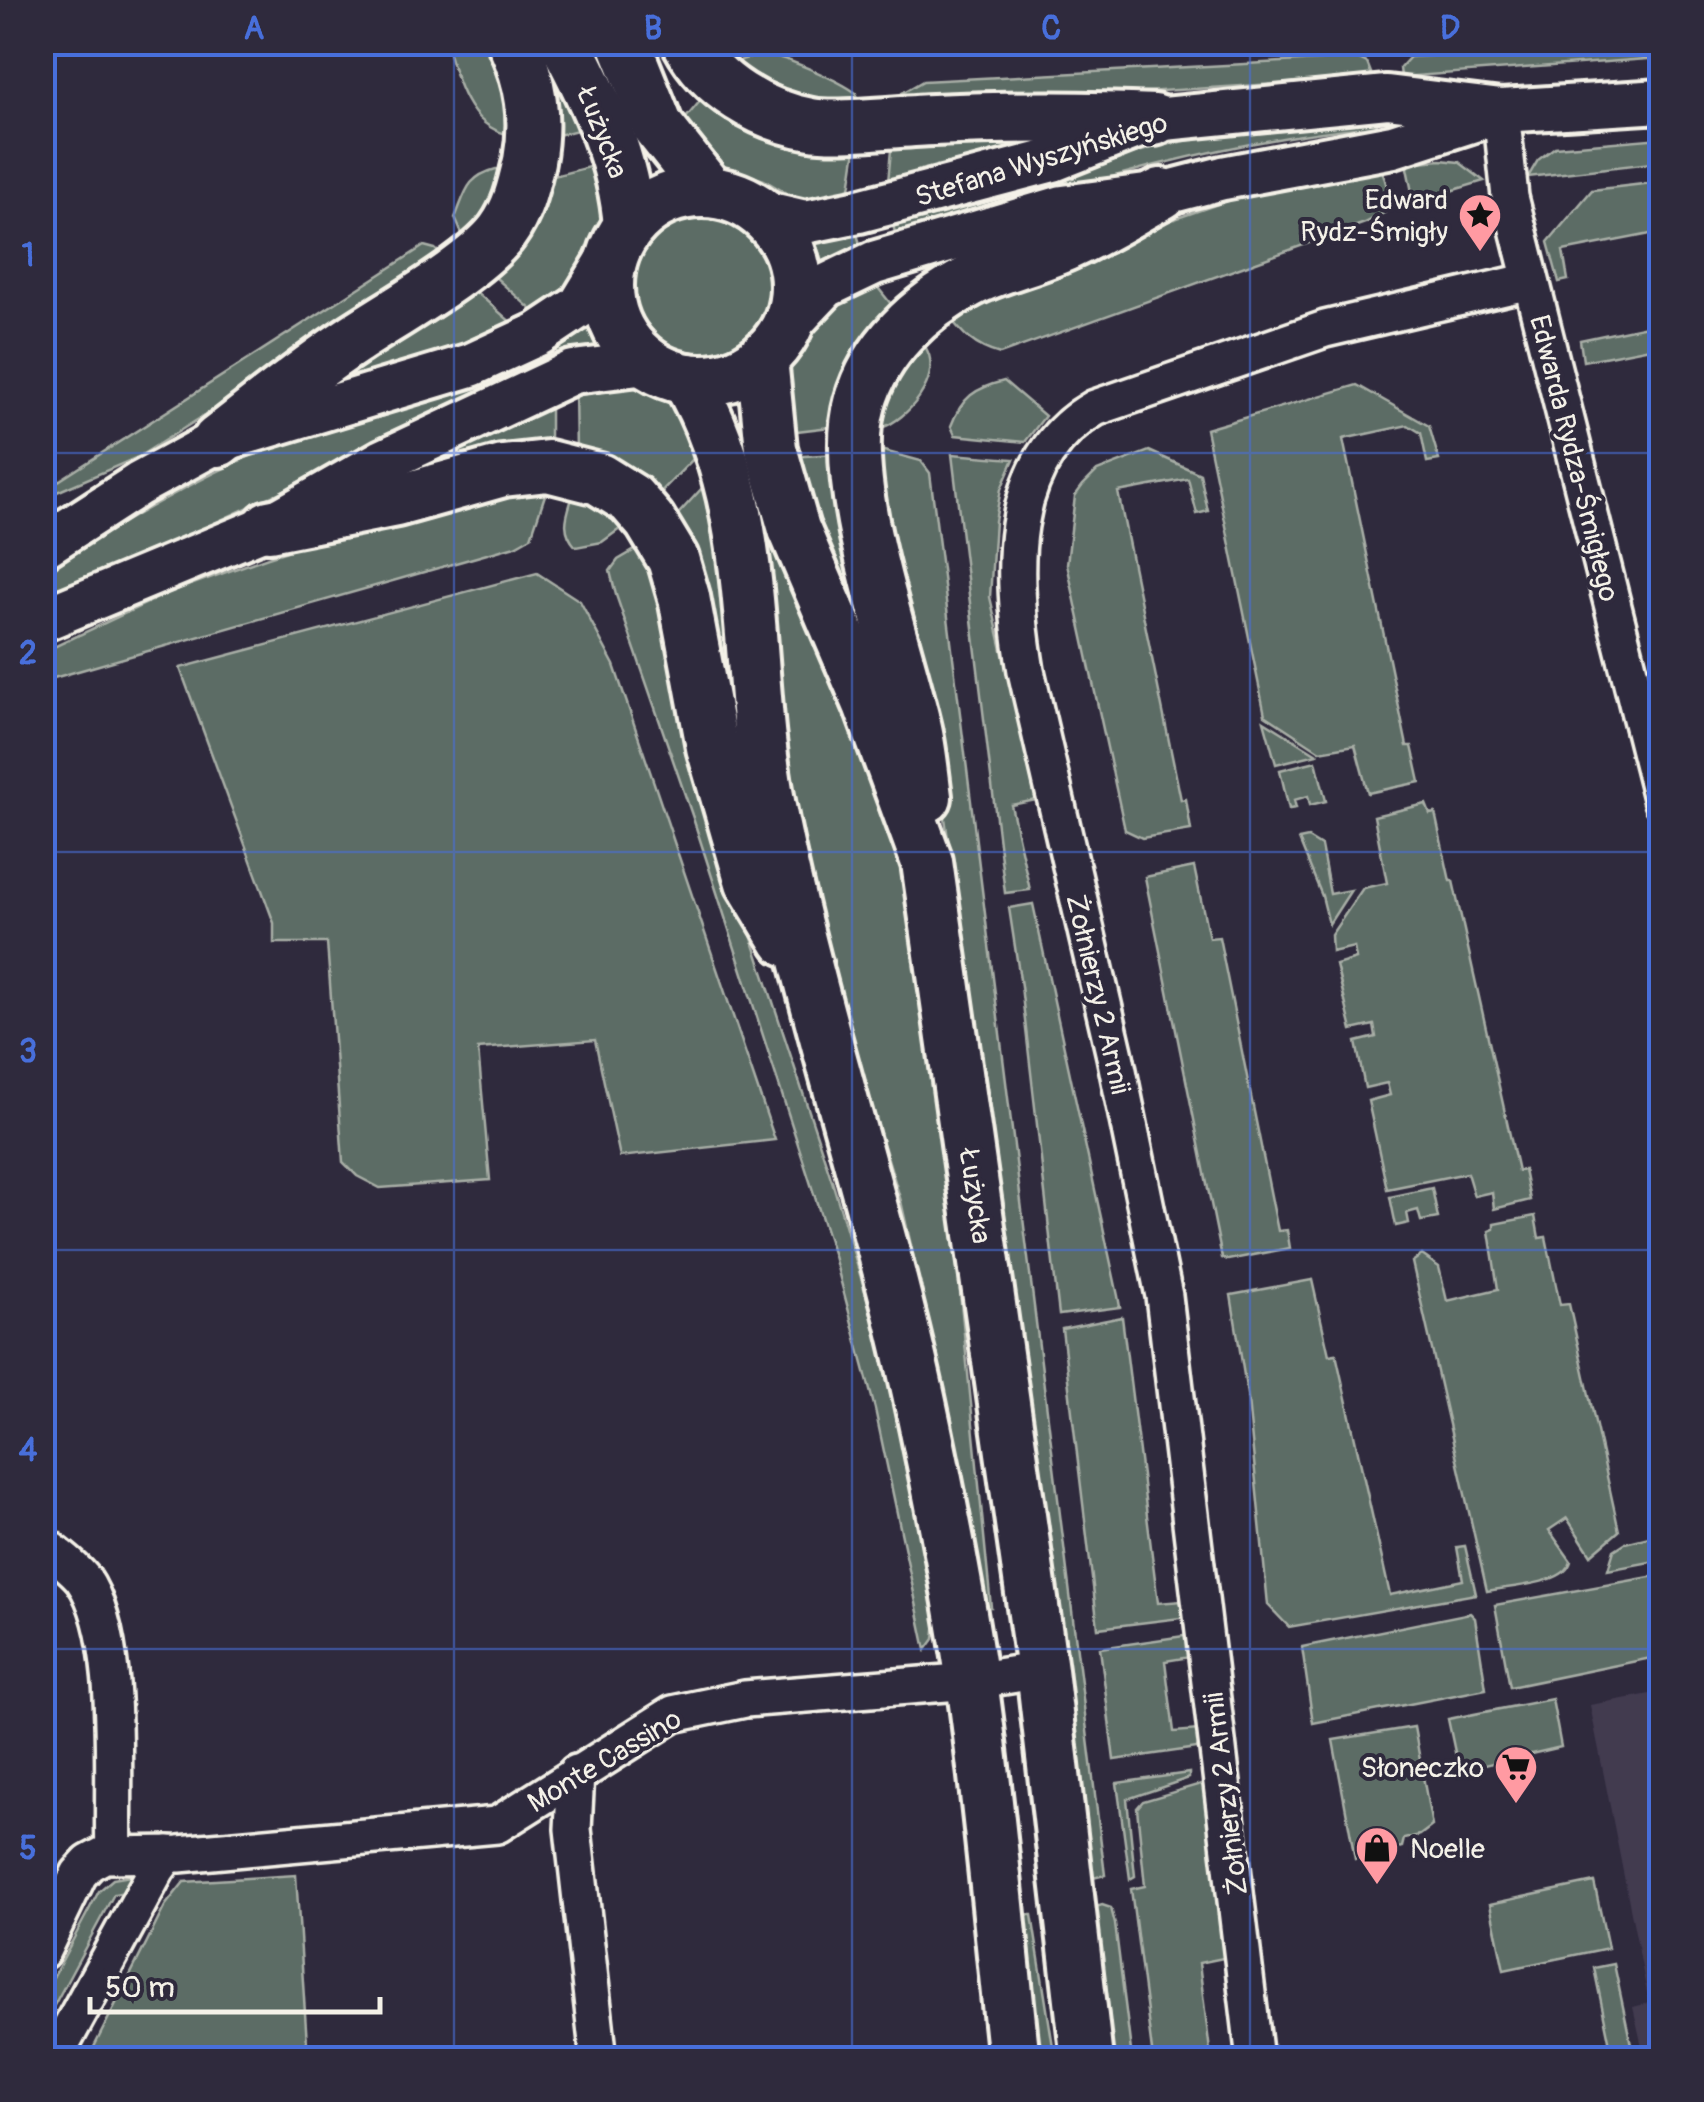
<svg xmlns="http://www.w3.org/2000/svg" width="1704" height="2102" viewBox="0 0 1704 2102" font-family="Pangolin,sans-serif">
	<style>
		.built { fill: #423a50 }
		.green { fill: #5b6c65; stroke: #a8aea6; stroke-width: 2.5 }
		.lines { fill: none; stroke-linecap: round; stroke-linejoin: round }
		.minor-casing { stroke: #f4f1e8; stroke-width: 42 }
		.tertiary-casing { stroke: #f4f1e8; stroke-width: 50 }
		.secondary-casing { stroke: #f4f1e8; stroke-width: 58 }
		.minor { stroke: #2f2a3d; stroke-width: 35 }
		.tertiary { stroke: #2f2a3d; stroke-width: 42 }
		.secondary { stroke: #2f2a3d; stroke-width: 50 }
		.grid { fill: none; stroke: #486fdb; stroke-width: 2.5; stroke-opacity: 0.55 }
		.labels { text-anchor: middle; stroke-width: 8; stroke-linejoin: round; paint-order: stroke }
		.street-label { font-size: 28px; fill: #f4f1e8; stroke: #2f2a3d }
		.poi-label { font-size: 28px; fill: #f4f1e8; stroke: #2f2a3d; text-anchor: end }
		.neatline { fill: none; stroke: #486fdb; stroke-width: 4 }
		.grid-label { font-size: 32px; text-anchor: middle; font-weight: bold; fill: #486fdb }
	</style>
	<rect width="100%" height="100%" fill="#2f2a3d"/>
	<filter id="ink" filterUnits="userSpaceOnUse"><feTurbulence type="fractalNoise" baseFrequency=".01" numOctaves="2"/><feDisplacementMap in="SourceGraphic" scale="20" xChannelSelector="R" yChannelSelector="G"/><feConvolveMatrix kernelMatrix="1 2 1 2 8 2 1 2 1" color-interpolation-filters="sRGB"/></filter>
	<g filter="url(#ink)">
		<path class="built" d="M1661 1692 1662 2059 1645 2060 1633 2007 1649 2003 1590 1705Z"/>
		<g class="green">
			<path d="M446 43H493L518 136C469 132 458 84 446 43Z"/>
			<path d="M528 43H546L589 127 547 138Z"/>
			<path d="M1662 43 1661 58 1401 77 1400 68 1410 57Z"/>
			<path d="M760 54C779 53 840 81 856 93L858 110 826 111 728 72 741 60Z"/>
			<path d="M1357 58 1367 63 1373 78 899 107 902 93 923 81Z"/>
			<path d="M706 94 857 142 848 202 806 205 764 180 717 165 675 131Z"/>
			<path d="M1375 117 1376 126C1211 140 1055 193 898 242L891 219 1156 147 1247 128Z"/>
			<path d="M1075 130 887 193 892 139Z"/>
			<path d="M1661 138V162L1528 177 1538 160 1555 147Z"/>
			<path d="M1441 160 1459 162 1484 181 1414 202 1406 163Z"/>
			<path d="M604 163 603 222 595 236 584 274 543 320 486 269 542 179Z"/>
			<path d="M1381 166 1393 208 1365 223 1000 354C973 347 962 333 945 312L1160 224 1264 188Z"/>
			<path d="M496 169 511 172 467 245 455 218C466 192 466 177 496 169Z"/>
			<path d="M1661 182V232L1563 251 1568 280 1559 282 1548 242 1592 190Z"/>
			<circle cx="705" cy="285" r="71"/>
			<path d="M855 228 862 250 823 262 813 237Z"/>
			<path d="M424 246 435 249 449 262 138 457 43 498V491Z"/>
			<path d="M871 279 895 309 838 426 780 433 781 381 803 351 818 319Z"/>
			<path d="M468 285 520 330 303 403Z"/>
			<path d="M1661 323V346L1583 361 1580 340Z"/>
			<path d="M591 326 601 347 563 364 552 342Z"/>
			<path d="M916 337C920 341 925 345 927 350 942 379 907 420 881 428L872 409Z"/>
			<path d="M530 353 539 370 43 604V571C119 524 195 478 278 444 361 411 447 383 530 353Z"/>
			<path d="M1004 381 1045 416 1025 442 955 435 951 426C962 397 975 388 1004 381Z"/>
			<path d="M635 383 678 404 704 448 653 500 576 454 575 388Z"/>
			<path d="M1357 385 1429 426 1439 460 1427 462 1421 433 1408 425 1343 439 1407 746H1412L1420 782 1368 793 1355 745 1320 751 1265 715 1206 429Z"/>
			<path d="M550 399V450L368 482Z"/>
			<path d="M884 451 921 461 930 473 1105 1875 1089 1879 1034 1428 938 770 870 452Z"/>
			<path d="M1149 451 1200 474 1208 511 1197 514 1188 479 1118 492 1181 800 1186 799 1191 830 1142 838 1125 830 1067 564 1075 496 1083 485 1097 471Z"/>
			<path d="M839 454 893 695 787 457Z"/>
			<path d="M952 454 1014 459 1001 489 995 521 990 597 1036 800 1011 805 1030 890 1005 893Z"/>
			<path d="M758 466 899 836 937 1059 991 1607H981L953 1431 901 1201 784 822 739 471Z"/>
			<path d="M713 476 749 784 670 523Z"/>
			<path d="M549 483 531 537 515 546 43 681V652L168 593 268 557 373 524Z"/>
			<path d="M575 488 628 523 602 542 576 547C558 527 569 512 575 488Z"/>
			<path d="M647 543 718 835 832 1181 879 1338 900 1426 936 1621 934 1639 926 1650 875 1409 834 1256 693 818 616 595 610 571 618 560Z"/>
			<path d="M537 573 580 601 614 665 775 1140 620 1157 595 1040 478 1049 490 1180 380 1188 357 1176 343 1162 327 943H274V923L180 668Z"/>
			<path d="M1264 721 1317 754 1276 764Z"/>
			<path d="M1316 761 1326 801 1310 805 1308 796 1294 800 1296 808 1289 809 1280 770Z"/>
			<path d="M1426 804 1430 814 1435 813 1450 881H1453L1518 1171 1524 1170 1530 1200 1494 1209 1492 1192 1474 1196 1467 1173 1387 1189 1368 1101 1390 1095 1387 1083 1365 1088 1356 1042 1376 1037 1374 1025 1352 1030 1336 965 1356 959 1354 947 1332 952 1331 935 1363 888 1387 883 1374 816Z"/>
			<path d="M1308 838 1321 846 1330 894 1351 890 1329 924 1322 896 1299 840Z"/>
			<path d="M1194 867 1209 938 1219 937 1278 1231 1287 1230 1290 1248 1228 1260 1222 1258 1145 877Z"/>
			<path d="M1033 904 1118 1296 1120 1307 1059 1315 1021 986 1009 908Z"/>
			<path d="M1432 1188 1438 1218 1421 1221 1418 1210 1407 1213 1409 1223 1396 1226 1390 1197Z"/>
			<path d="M1535 1216 1539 1238 1546 1237 1560 1305 1569 1304 1619 1531 1591 1555 1567 1518 1549 1530 1571 1561C1566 1585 1510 1586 1487 1591L1412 1262 1422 1255 1439 1267 1447 1301 1498 1289 1489 1231 1494 1229V1224Z"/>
			<path d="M1312 1280 1329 1355 1336 1354 1390 1595 1463 1580 1457 1547 1465 1546 1476 1594 1289 1627 1268 1605 1248 1400 1231 1295Z"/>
			<path d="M1122 1317 1158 1603 1182 1601 1188 1604 1189 1617 1098 1628 1062 1329Z"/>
			<path d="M1661 1534V1560L1608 1570 1614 1550 1625 1543Z"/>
			<path d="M1661 1575V1656L1510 1687 1495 1605Z"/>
			<path d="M1470 1613 1475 1618 1486 1689 1313 1723 1302 1647Z"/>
			<path d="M1191 1635 1190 1657 1165 1661 1174 1732 1199 1730 1204 1747 1114 1760 1100 1648Z"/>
			<path d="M1552 1699 1561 1747 1459 1771 1448 1719Z"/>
			<path d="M1414 1727 1432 1826 1420 1835 1404 1839 1402 1847 1355 1859 1333 1740Z"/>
			<path d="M1189 1773V1778L1127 1799 1135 1876 1130 1879 1117 1783Z"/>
			<path d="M1204 1783 1228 1957 1199 1963 1211 2059H1153L1131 1889 1145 1886 1137 1808 1143 1801Z"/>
			<path d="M136 1875 130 1891 114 1894 43 2026V1996L99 1891 113 1879Z"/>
			<path d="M296 1875 308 2059H88L165 1906 184 1882Z"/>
			<path d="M1594 1882 1608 1948 1504 1970 1490 1904Z"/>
			<path d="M1102 1905 1111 1908 1115 1924 1132 2059H1112L1093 1908Z"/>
			<path d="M1016 1915H1032L1055 2059H1033Z"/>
			<path d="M1614 1964 1634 2059H1613L1594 1968Z"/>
		</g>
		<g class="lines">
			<g class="minor-casing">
				<g id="minor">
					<path d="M1501 111 1510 197 1662 802"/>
					<path d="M42 1543C55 1554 73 1566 83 1579 124 1638 111 1781 114 1854"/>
					<path d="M576 1773 573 1829 599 2060"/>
					<path d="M42 1951 79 1874 89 1863 104 1855 179 1854 497 1825 673 1714 745 1699 972 1681 1042 1670"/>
					<path d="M53 2060 157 1869 168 1854"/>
					<path d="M1255 2060 1164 1296 1115 1056 1026 671C1011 580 1002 461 1095 408L1325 329 1530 281"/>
				</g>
			</g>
			<g class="tertiary-casing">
				<g id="tertiary">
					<path d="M762 212 805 222 859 211 1053 160 1154 120 1387 97 1501 111 1662 101"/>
					<path d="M788 326 826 286 874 263 1063 207 1161 194 1223 178 1393 146 1486 116"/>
					<path d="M42 547 139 484 218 441 471 365 538 334 580 306 614 250"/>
					<path d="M42 620 269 526 383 461 573 372 647 363"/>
				</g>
			</g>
			<g class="secondary-casing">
				<g id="secondary">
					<path d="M565 42C596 101 624 159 629 226"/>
					<path d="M624 42 658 127 708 190"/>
					<path d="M688 42C712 87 761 115 811 124 841 129 900 121 933 120 1007 117 1080 116 1154 120"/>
					<circle cx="702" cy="286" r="94"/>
					<path d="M762 359 771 449 794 529 869 704 927 862 1042 1670 1087 2060"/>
					<path d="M687 379C764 508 742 665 770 807 809 1005 875 1197 918 1393 938 1486 958 1588 972 1682 990 1807 1000 1934 1014 2060"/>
					<path d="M218 441C263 406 306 371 353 340 392 314 476 267 502 232 518 210 523 187 529 161 537 118 531 82 513 42"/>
					<path d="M269 526 396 501 503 471 548 466 599 479 631 499 650 521 673 559 684 597 712 747 751 882 786 940"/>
					<path d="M926 797C923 775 921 751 916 729 897 645 837 483 860 403 875 349 920 307 969 282 1000 266 1036 259 1068 244 1100 230 1131 210 1161 194"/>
				</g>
			</g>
			<use href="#minor" class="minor"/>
			<use href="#tertiary" class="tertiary"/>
			<use href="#secondary" class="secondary"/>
		</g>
	</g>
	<path class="grid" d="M454 42V2060M852 42V2060M1250 42V2060M42 453H1662M42 852H1662M42 1250H1662M42 1649H1662"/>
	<defs>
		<g id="sight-pin" transform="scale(2.25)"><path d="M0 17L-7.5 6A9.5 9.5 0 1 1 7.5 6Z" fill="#ff9aa2" stroke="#2f2a3d"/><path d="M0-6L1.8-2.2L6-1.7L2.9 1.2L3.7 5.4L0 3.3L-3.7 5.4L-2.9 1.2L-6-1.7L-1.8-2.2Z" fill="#111"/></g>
		<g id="supermarket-pin" transform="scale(2.25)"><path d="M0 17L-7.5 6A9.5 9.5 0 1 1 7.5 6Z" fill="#ff9aa2" stroke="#2f2a3d"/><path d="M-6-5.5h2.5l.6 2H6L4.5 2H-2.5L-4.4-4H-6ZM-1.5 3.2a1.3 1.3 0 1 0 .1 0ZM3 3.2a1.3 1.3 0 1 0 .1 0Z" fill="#111"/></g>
		<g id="shop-pin" transform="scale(2.25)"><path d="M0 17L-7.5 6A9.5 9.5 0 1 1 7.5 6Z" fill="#ff9aa2" stroke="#2f2a3d"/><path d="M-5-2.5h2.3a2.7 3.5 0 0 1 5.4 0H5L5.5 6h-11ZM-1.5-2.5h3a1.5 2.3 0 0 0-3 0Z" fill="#111"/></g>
	</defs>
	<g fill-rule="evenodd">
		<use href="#sight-pin" x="1480" y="215"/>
		<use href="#supermarket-pin" x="1516" y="1767"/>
		<use href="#shop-pin" x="1377" y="1848"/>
	</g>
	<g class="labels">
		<g class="street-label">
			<text transform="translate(603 132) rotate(69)" y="10">Łużycka</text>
			<text transform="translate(1041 159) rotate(-17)" y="10">Stefana Wyszyńskiego</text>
			<text transform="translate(1575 458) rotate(76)" y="10">Edwarda Rydza-Śmigłego</text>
			<text transform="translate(1099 994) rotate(77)" y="10">Żołnierzy 2 Armii</text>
			<text transform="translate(976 1196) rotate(82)" y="10">Łużycka</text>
			<text transform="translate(604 1760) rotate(-31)" y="10">Monte Cassino</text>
			<text transform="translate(1225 1794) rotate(-97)" y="10">Żołnierzy 2 Armii</text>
		</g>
		<g class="poi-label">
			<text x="1448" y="209">Edward<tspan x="1448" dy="32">Rydz-Śmigły</tspan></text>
			<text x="1484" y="1777">Słoneczko</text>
			<text x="1410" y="1858" text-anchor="start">Noelle</text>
		</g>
	</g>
	<rect width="1704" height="2102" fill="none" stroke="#2f2a3d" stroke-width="110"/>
	<path d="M90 1997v15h290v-15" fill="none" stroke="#f4f1e8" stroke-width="5"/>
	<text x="105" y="1997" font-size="30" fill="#f4f1e8" stroke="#2f2a3d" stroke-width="8" paint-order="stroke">50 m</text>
	<rect x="55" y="55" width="1594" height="1992" class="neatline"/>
	<g class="grid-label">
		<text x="254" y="39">A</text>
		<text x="653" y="39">B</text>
		<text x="1051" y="39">C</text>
		<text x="1450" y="39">D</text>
		<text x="28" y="266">1</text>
		<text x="28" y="664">2</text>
		<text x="28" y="1062">3</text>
		<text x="28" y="1461">4</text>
		<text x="28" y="1859">5</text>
	</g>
</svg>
